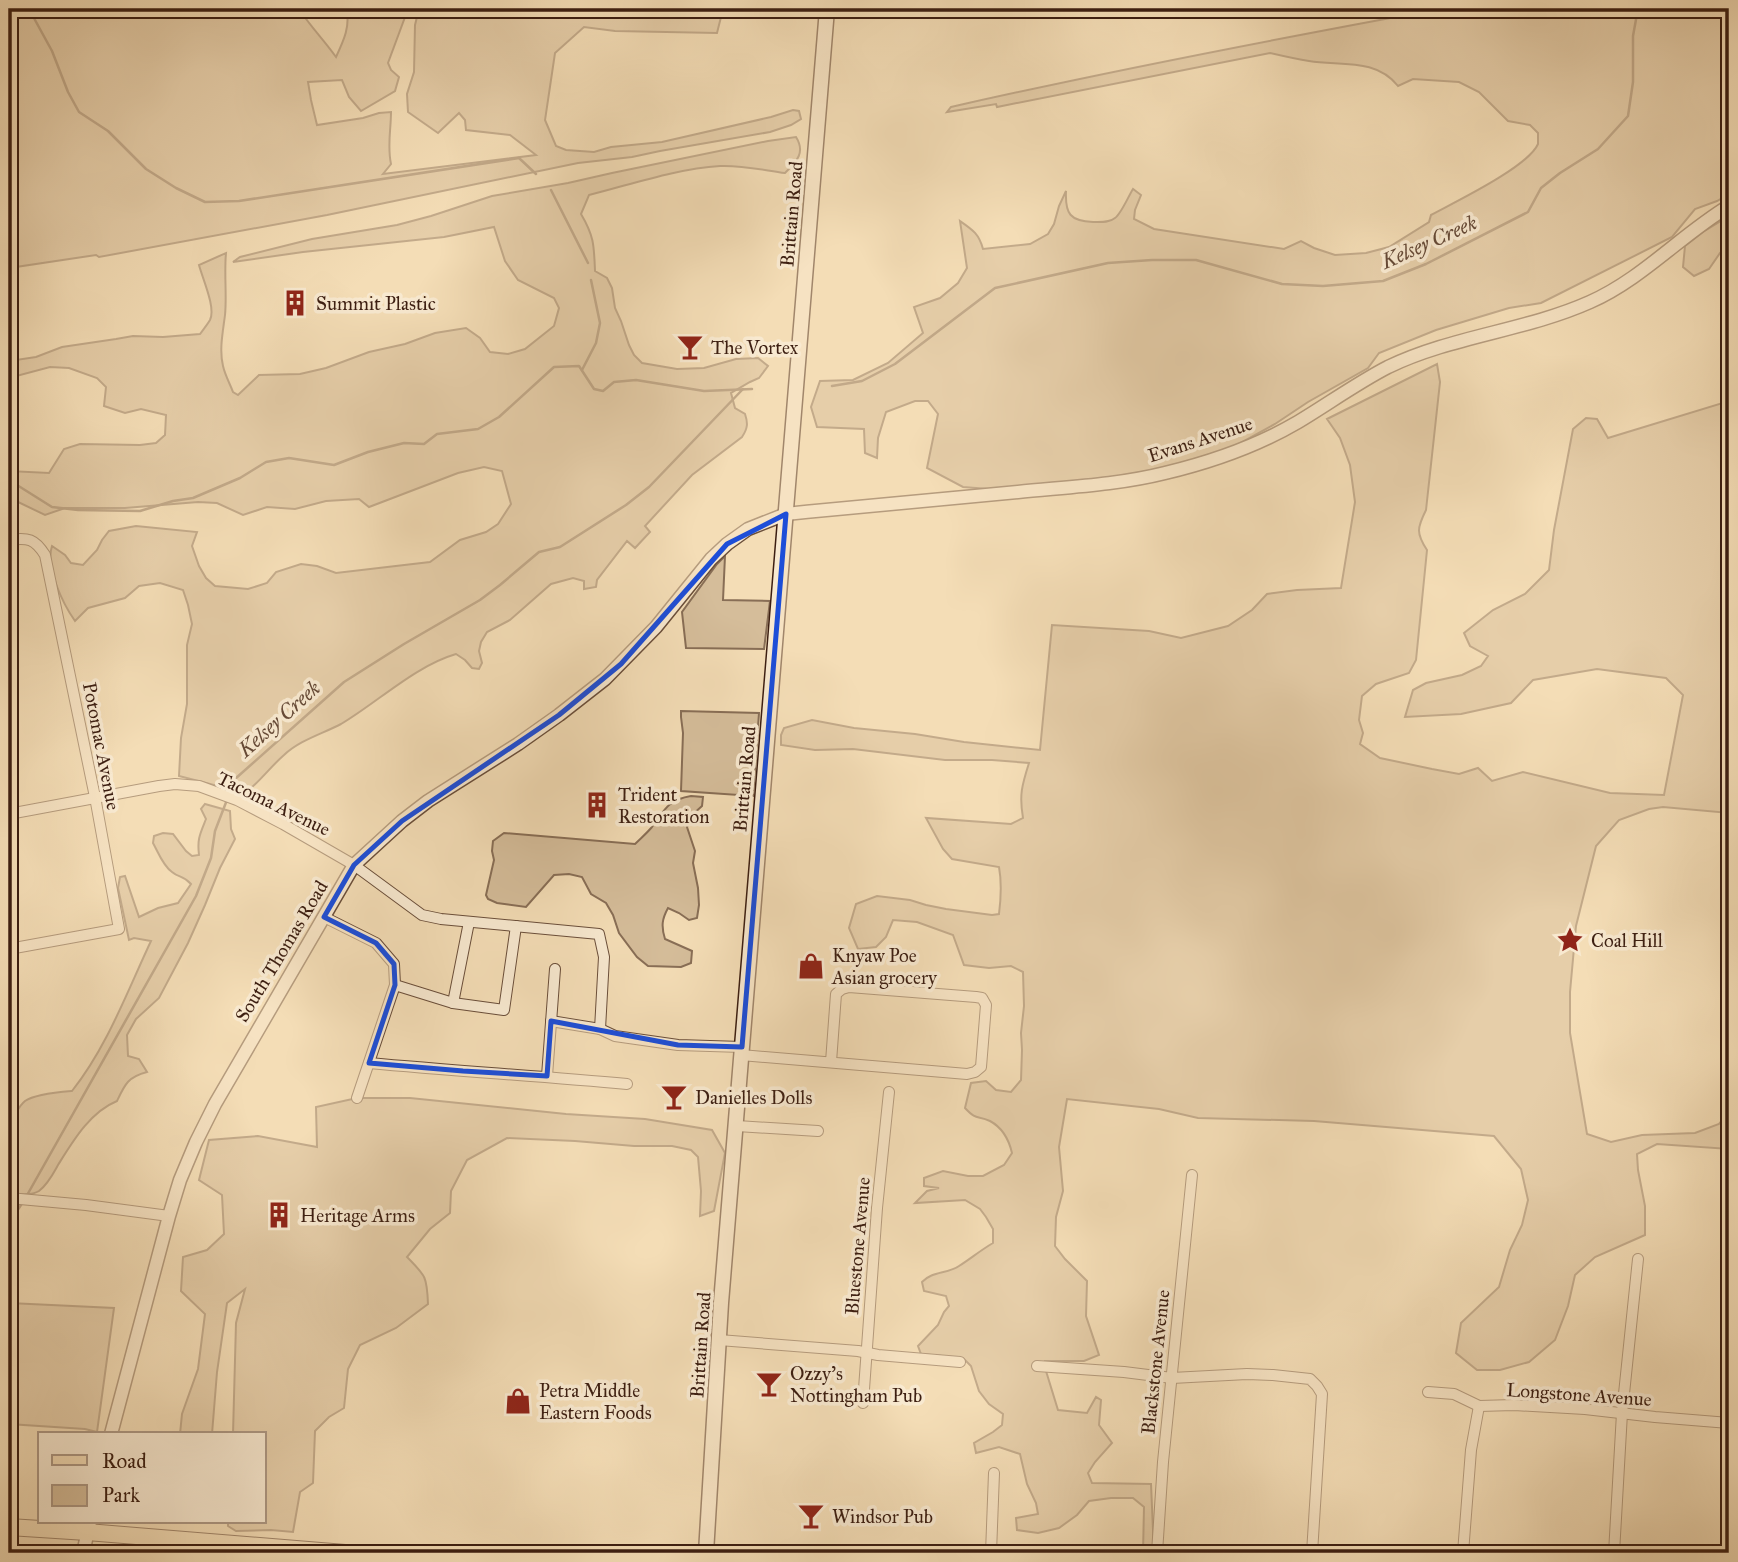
<svg xmlns="http://www.w3.org/2000/svg" width="1738" height="1562" viewBox="0 0 1738 1562" font-family="'IM FELL Great Primer',serif">
	<style>
		.green { fill: #d5bd9a; stroke: #886e56; stroke-width: 2 }
		.lines { fill: none; stroke-linecap: round; stroke-linejoin: round }
		.stream { stroke: #856a52; stroke-width: 2.5 }
		.minor-casing { stroke: #6a4e3a; stroke-width: 12 }
		.tertiary-casing { stroke: #6a4e3a; stroke-width: 15 }
		.secondary-casing { stroke: #3c1e11; stroke-width: 17 }
		.primary-casing { stroke: #3c1e11; stroke-width: 18 }
		.minor { stroke: #f8e9d0; stroke-width: 10 }
		.tertiary { stroke: #f8e9d0; stroke-width: 12 }
		.secondary { stroke: #f8e9d0; stroke-width: 14 }
		.primary { stroke: #f4ddb6; stroke-width: 16 }
		.marked { fill: none; stroke: #1d4ed8; stroke-width: 5; stroke-linejoin: round }
		.labels { text-anchor: middle; stroke-width: 7; stroke-linejoin: round; paint-order: stroke }
		.street-label { font-size: 19px; fill: #3c1e11; stroke: #f8e9d0 }
		.poi-label { font-size: 19px; fill: #3c1e11; stroke: #f8e9d0; text-anchor: start }
		.water-label { font-size: 21px; font-style: italic; fill: #664a37; stroke: #f8e9d0 }
	</style>
	<rect width="100%" height="100%" fill="#f4ddb6"/>
	<filter id="stains"><feTurbulence type="fractalNoise" baseFrequency=".00286" numOctaves="4"/><feColorMatrix values="0 0 0 0 .2 0 0 0 0 .09 0 0 0 0 .02 0 0 0 .5 -.17"/></filter>
	<radialGradient id="worn" r=".72"><stop offset=".6" stop-color="#630" stop-opacity="0"/><stop offset="1" stop-color="#630" stop-opacity=".3"/></radialGradient>
	<g class="green">
		<path d="M9 9H299C310 26 324 40 336 57 343 42 351 26 346 9H408L388 63 391 70 399 77 395 91 361 111 349 97 342 80 308 82 311 100 317 125 363 118 379 113 391 112C391 130 387 146 391 164L383 174 536 155 510 135 466 130 465 120 459 113 438 133 408 112 407 94 414 72 415 25 419 9H723L717 33 615 31 584 27 555 53 545 120 556 146 566 150 594 152 611 147 662 142 771 117 793 110 799 111 801 119 791 125 770 132 660 151 632 157 578 163 327 215 99 257 96 255 9 268Z"/>
		<path d="M1439 9H1729V194L1717 201 1695 209 1672 237 1541 303 1509 308 1436 330 1379 353 1368 368 1308 402 1275 424 1237 445 1206 457 1169 467 1099 480 989 489 963 487 927 468 938 414 928 401H915L886 412 878 438 877 458 865 453 864 429 817 427 811 407 820 381 853 380 888 363 923 333 914 307 940 298 958 283 967 268 960 221C973 230 979 234 983 249L1030 244 1048 234 1054 224 1059 206 1066 191C1065 214 1070 221 1093 222 1100 222 1109 223 1115 218 1121 214 1128 197 1133 189L1141 195 1135 210 1134 219 1154 229 1284 249 1301 241 1314 248 1335 255 1366 253 1389 247 1429 222 1431 215C1455 202 1528 167 1538 144 1538 143 1538 135 1538 133L1530 125 1508 121 1479 92 1459 82 1413 79 1398 86C1376 58 1341 66 1309 61 1296 59 1283 56 1270 53L997 107 996 104 947 112 951 107C1113 70 1276 39 1439 9Z"/>
		<path d="M796 137C806 153 796 162 785 173 763 170 742 165 720 166 675 169 633 184 589 195L581 214C594 236 594 245 595 271L607 278 612 288 615 308 621 321 629 345 634 355 642 363 677 369 704 368 736 359 758 358 768 366 759 378 750 382 731 393 735 408 745 414C748 423 748 428 742 437L692 475 645 526 650 532 635 548 627 541 597 580 596 587 584 589V581L573 578 551 584 510 620 487 632 481 642 479 651 482 663 479 669 472 668 465 660 456 654C415 666 378 702 341 724 322 734 300 740 284 755 270 767 260 782 245 793L179 776 181 738 187 704V645L192 624 188 605 183 590 160 583 139 586 125 598 88 608 75 621C63 604 45 567 52 546L65 555 71 563 83 565 97 550 102 540 109 531 136 526 197 532 192 546 199 566 206 578 215 586 248 589 267 583 276 572 301 564 317 566 336 573 430 562 460 540 486 532 498 524 511 504 502 471 484 467 458 473 369 507 359 499 326 501 295 509 267 507 243 515 217 503 198 502 125 508H65L45 515 14 500 9 503V471L49 473 64 449 80 444 140 445 156 443 165 435 166 415 141 409 125 413 104 406 106 387 97 378 69 368 50 367 9 378V361L36 357 62 347 116 339 133 336 163 337 200 334C203 330 207 325 210 320 216 308 203 280 199 265L226 253C224 274 227 295 225 315 223 331 219 350 223 366 225 375 230 384 233 392L238 395 259 375 300 374 326 368 369 352 405 344 435 333 466 328 480 338 490 352 508 354 525 349 554 326 559 308 554 298 518 280 505 261 494 227 444 237 303 252 233 262 240 257 312 239 397 225 431 216 492 196 568 183 612 173 768 141Z"/>
		<path d="M1729 216V245L1720 253 1709 269 1694 276 1683 267 1685 246 1703 232Z"/>
		<path d="M1437 364 1440 382 1426 510C1417 528 1416 533 1427 550L1416 660 1409 673 1376 684 1362 696 1359 720 1363 733 1360 744 1380 758 1432 769 1459 774 1478 768 1492 781 1523 772 1610 793 1664 795 1683 695 1666 678 1597 669 1533 680 1511 703 1461 714 1405 717 1413 690 1426 683 1462 675 1481 666 1488 656 1470 646 1464 633 1493 610 1525 594 1549 570 1554 530 1573 429 1586 418 1597 419 1608 438 1729 401V813L1663 807 1649 809 1619 820 1596 846 1576 926 1570 992V1033L1587 1134 1611 1142 1642 1135 1695 1133 1719 1124 1729 1112 1726 1093 1729 1075V1149L1657 1144 1637 1154 1638 1170 1645 1206V1235L1595 1257 1575 1275 1568 1306 1555 1340 1529 1362 1500 1370H1477L1456 1353 1461 1323 1499 1287 1510 1250 1522 1225 1528 1200 1521 1169 1494 1136 1314 1121 1198 1118 1159 1109 1067 1099 1059 1147 1063 1191 1056 1217 1055 1246 1065 1259 1087 1281 1086 1316 1099 1355 1084 1361H1045L1046 1371 1058 1410 1087 1413 1096 1397 1101 1400 1099 1425 1112 1443 1095 1462 1088 1473 1092 1483 1151 1484 1154 1553H1143L1144 1507 1133 1498H1111L1089 1501 1077 1515 1059 1528 1038 1533 1017 1530 1016 1518 1038 1514 1036 1503 1027 1484 1020 1454 999 1447 976 1453 974 1443 993 1432 1002 1425 1003 1414 989 1404 979 1391 971 1366 963 1358 921 1354 918 1346 938 1325 944 1312 949 1306 946 1296 924 1291 922 1282C932 1271 947 1274 959 1266 970 1259 981 1250 993 1243V1229L986 1217 980 1209 965 1200 915 1203 927 1191 939 1188 924 1186V1178L943 1171 968 1176H983L1004 1165 1012 1153C1009 1140 1003 1128 990 1121 977 1115 977 1121 965 1108L971 1083 986 1081 996 1090 1011 1092 1021 1080 1022 1050 1021 1033 1024 1006 1023 972 1011 966 989 968 964 965 953 935 917 922 893 920 886 937 876 947 858 949 849 928 856 904 877 896 910 900 926 905 946 909 992 915 999 914C1001 898 1002 883 999 867L952 859 943 849 926 818 1011 824 1023 818C1019 795 1022 785 1029 763L992 760H945L853 749 815 750 781 745V735L784 728 812 720 854 728 915 734 964 742 1040 750 1052 625 1149 631 1181 638 1228 626 1252 610 1267 594 1297 590 1341 588 1355 502 1350 465 1340 438 1327 419Z"/>
		<path d="M725 556 723 600 770 601 764 649 686 648 682 612 717 564Z"/>
		<path d="M681 711 759 713 753 796 681 791 683 733 681 717Z"/>
		<path d="M691 796 703 797 702 806 692 815 687 827 695 851 693 863 698 888 699 905 697 918 689 920 679 913 668 908C662 919 661 926 665 939L692 951 691 963 681 967 648 966 637 957 619 933 613 915 606 903 591 894 582 877 569 874 554 875 526 907 497 903 488 899 486 895 494 860 492 851 493 841 504 833 635 844C641 838 647 833 652 827 665 809 668 800 691 796Z"/>
		<path d="M205 804 230 811 231 829 235 839 220 868 205 905 188 943 159 998 136 1019 127 1035 128 1056 139 1059 147 1072C128 1077 125 1084 117 1101 90 1112 73 1141 58 1165 53 1174 48 1184 39 1191 33 1195 25 1194 18 1195L9 1187V1126C12 1119 19 1106 25 1101 35 1094 60 1092 72 1091 107 1047 127 992 151 941L134 938 129 940 118 888 120 877 125 876 139 917 158 908 178 903 191 884C183 875 179 878 172 872 163 866 158 852 153 843L154 836 163 833 173 834 186 851 192 856 199 855C197 839 200 834 206 819L201 809Z"/>
		<path d="M357 1098H410L566 1114 645 1119 712 1130 725 1153 714 1211 700 1216 701 1191 698 1157 691 1150 672 1146H634L575 1141 507 1138 467 1160 451 1191 450 1213 430 1229 407 1257C426 1276 427 1277 428 1304L396 1328 360 1345 348 1369 344 1408 329 1417 315 1431 313 1483 300 1492 293 1532 271 1530 236 1531 228 1526V1522H264V1434H233L236 1323 245 1289 227 1303 217 1372 212 1434H180L182 1414 198 1369 205 1314 181 1291 183 1257 207 1250 224 1234 222 1195 199 1180 209 1140 258 1136 317 1147 316 1107Z"/>
		<path d="M9 1303 114 1308 97 1432 85 1429 9 1424Z"/>
	</g>
	<g class="lines">
		<g class="stream">
			<path d="M29 9 52 51 68 92 79 112 108 131 146 169 176 188 205 202 239 201 519 158 536 174"/>
			<path d="M551 190 588 263"/>
			<path d="M582 370 596 343 600 323 591 280"/>
			<path d="M832 386 862 381 895 364 995 288 1108 263 1152 260H1196L1282 284 1323 286 1383 281 1426 264 1528 212 1541 188 1560 173 1598 149 1628 116 1633 82V36L1637 14 1640 9"/>
			<path d="M9 480 52 507 78 510 140 511 173 501 193 498 240 478 266 462 289 458 334 465 368 452 404 443 424 444 437 434 478 429 499 417 554 367 579 366 594 389 603 391 614 382 636 380 704 391 752 389"/>
			<path d="M26 1197 196 896 211 858 215 831 235 779 344 682 404 644 480 600 500 585 539 552 560 547 626 505 649 487 743 389"/>
			<path d="M9 1223 23 1202"/>
		</g>
		<g class="minor-casing">
			<g id="minor">
				<path d="M9 540C28 537 35 539 45 555L95 797 119 929 9 949"/>
				<path d="M9 814 159 786 175 784 199 786 237 800 283 824 354 865 422 915 441 919 599 934 604 957 600 1029"/>
				<path d="M324 917 376 943 394 964 395 985 357 1098"/>
				<path d="M395 985 453 1003 504 1010 516 926"/>
				<path d="M453 1003 469 922"/>
				<path d="M551 1021 600 1029 615 1036 678 1045 742 1047"/>
				<path d="M741 1055 967 1074 975 1072 981 1067 986 1005 982 998 976 997 849 987 842 989 836 994 831 1062"/>
				<path d="M369 1063C455 1071 541 1076 627 1084"/>
				<path d="M547 1076 555 969"/>
				<path d="M737 1126 818 1131"/>
				<path d="M9 1198 86 1205 169 1216"/>
				<path d="M719 1340 858 1351 878 1355 960 1362"/>
				<path d="M1037 1366 1124 1372 1172 1378 1247 1374 1273 1375 1310 1379 1317 1386 1322 1394 1312 1553"/>
				<path d="M1428 1392 1454 1394 1479 1406 1514 1405 1585 1409 1655 1417 1729 1423"/>
				<path d="M863 1403 877 1208 889 1092"/>
				<path d="M991 1553 994 1473"/>
				<path d="M1157 1553 1163 1462 1192 1175"/>
				<path d="M1463 1553 1471 1450 1479 1406"/>
				<path d="M1614 1553 1622 1413 1638 1259"/>
			</g>
		</g>
		<g class="tertiary-casing">
			<g id="tertiary">
				<path d="M111 1434 169 1216 180 1180 196 1142 215 1104 354 865 402 821 428 801 518 744 559 715 605 679 656 627 711 559 727 544 748 529 786 514C863 506 940 499 1018 492 1067 487 1117 485 1165 473 1211 462 1257 446 1298 422 1328 404 1357 383 1388 367 1452 336 1525 331 1590 302 1642 279 1681 235 1729 206"/>
				<path d="M83 1553 90 1522"/>
			</g>
		</g>
		<g class="secondary-casing">
			<path id="secondary" d="M706 1553 721 1303 827 9"/>
		</g>
		<g class="primary-casing">
			<path id="primary" d="M9 1527 87 1532 345 1553"/>
		</g>
		<use href="#minor" class="minor"/>
		<use href="#tertiary" class="tertiary"/>
		<use href="#secondary" class="secondary"/>
		<use href="#primary" class="primary"/>
	</g>
	<path d="M0 0H1738V1562H0ZM786 514 742 1047 678 1045 551 1021 547 1076 463 1071 369 1063 395 985 394 964 376 943 324 917 354 865 402 821 559 715 621 664 727 544Z" fill="#f4ddb6" fill-opacity=".55" fill-rule="evenodd"/>
	<path class="marked" d="M786 514 742 1047 678 1045 551 1021 547 1076 463 1071 369 1063 395 985 394 964 376 943 324 917 354 865 402 821 559 715 621 664 727 544Z"/>
	<defs>
		<g id="building-bare" transform="scale(2.1)"><path d="M-4-6H4V6H1V3H-1V6H-4ZM-2.5-4.3h1.7v1.8h-1.7ZM.8-4.3h1.7v1.8H.8ZM-2.5-1h1.7V.8h-1.7ZM.8-1h1.7V.8H.8Z" fill="#8f2418" stroke="#f8e9d0" stroke-width="2.5" paint-order="stroke"/></g>
		<g id="bar-bare" transform="scale(2.1)"><path d="M-6-5H6L.8 .8V4.5H3.5V6h-7V4.5H-.8V.8Z" fill="#8f2418" stroke="#f8e9d0" stroke-width="2.5" paint-order="stroke"/></g>
		<g id="sight-bare" transform="scale(2.1)"><path d="M0-6L1.8-2.2L6-1.7L2.9 1.2L3.7 5.4L0 3.3L-3.7 5.4L-2.9 1.2L-6-1.7L-1.8-2.2Z" fill="#8f2418" stroke="#f8e9d0" stroke-width="2.5" paint-order="stroke"/></g>
		<g id="shop-bare" transform="scale(2.1)"><path d="M-5-2.5h2.3a2.7 3.5 0 0 1 5.4 0H5L5.5 6h-11ZM-1.5-2.5h3a1.5 2.3 0 0 0-3 0Z" fill="#8f2418" stroke="#f8e9d0" stroke-width="2.5" paint-order="stroke"/></g>
	</defs>
	<g fill-rule="evenodd">
		<use href="#building-bare" x="295" y="303"/>
		<use href="#bar-bare" x="690" y="347"/>
		<use href="#building-bare" x="597" y="805"/>
		<use href="#sight-bare" x="1570" y="940"/>
		<use href="#shop-bare" x="811" y="966"/>
		<use href="#bar-bare" x="674" y="1097"/>
		<use href="#building-bare" x="279" y="1215"/>
		<use href="#bar-bare" x="769" y="1384"/>
		<use href="#shop-bare" x="518" y="1401"/>
		<use href="#bar-bare" x="811" y="1516"/>
	</g>
	<g class="labels">
		<g class="street-label">
			<text transform="translate(791 214) rotate(-85)" y="7">Brittain Road</text>
			<text transform="translate(1200 439) rotate(-18)" y="7">Evans Avenue</text>
			<text transform="translate(102 746) rotate(79)" y="7">Potomac Avenue</text>
			<text transform="translate(744 779) rotate(-85)" y="7">Brittain Road</text>
			<text transform="translate(274 803) rotate(26)" y="7">Tacoma Avenue</text>
			<text transform="translate(281 951) rotate(-59)" y="7">South Thomas Road</text>
			<text transform="translate(857 1246) rotate(-85)" y="7">Bluestone Avenue</text>
			<text transform="translate(700 1345) rotate(-86)" y="7">Brittain Road</text>
			<text transform="translate(1155 1362) rotate(-84)" y="7">Blackstone Avenue</text>
			<text transform="translate(1579 1394) rotate(4)" y="7">Longstone Avenue</text>
		</g>
		<g class="poi-label">
			<text x="316" y="310">Summit Plastic</text>
			<text x="711" y="354">The Vortex</text>
			<text x="618" y="801">Trident<tspan x="618" dy="22">Restoration</tspan></text>
			<text x="1591" y="947">Coal Hill</text>
			<text x="832" y="962">Knyaw Poe<tspan x="832" dy="22">Asian grocery</tspan></text>
			<text x="695" y="1104">Danielles Dolls</text>
			<text x="300" y="1222">Heritage Arms</text>
			<text x="790" y="1380">Ozzy's<tspan x="790" dy="22">Nottingham Pub</tspan></text>
			<text x="539" y="1397">Petra Middle<tspan x="539" dy="22">Eastern Foods</tspan></text>
			<text x="832" y="1523">Windsor Pub</text>
		</g>
		<g class="water-label">
			<text transform="translate(1429 242) rotate(-24)" y="7">Kelsey Creek</text>
			<text transform="translate(279 719) rotate(-42)" y="7">Kelsey Creek</text>
		</g>
	</g>
	<rect width="1738" height="1562" fill="none" stroke="#f4ddb6" stroke-width="35"/>
	<rect x="10" y="10" width="1717" height="1541" fill="none" stroke="#3c1e11" stroke-width="3.5"/>
	<rect x="18" y="18" width="1703" height="1527" fill="none" stroke="#3c1e11" stroke-width="2"/>
	<rect x="38" y="1432" width="228" height="91" fill="#f8e9d0" stroke="#ad9884" stroke-width="2"/>
	<rect x="52" y="1455" width="35" height="10" fill="#f4ddb6" stroke="#ad9884" stroke-width="2"/>
	<text x="102" y="1468" font-size="21" fill="#3c1e11">Road</text>
	<rect x="52" y="1485" width="35" height="21" fill="#d5bd9a" stroke="#ad9884" stroke-width="2"/>
	<text x="102" y="1502" font-size="21" fill="#3c1e11">Park</text>
	<rect width="100%" height="100%" filter="url(#stains)"/>
	<rect width="100%" height="100%" fill="url(#worn)"/>
</svg>
